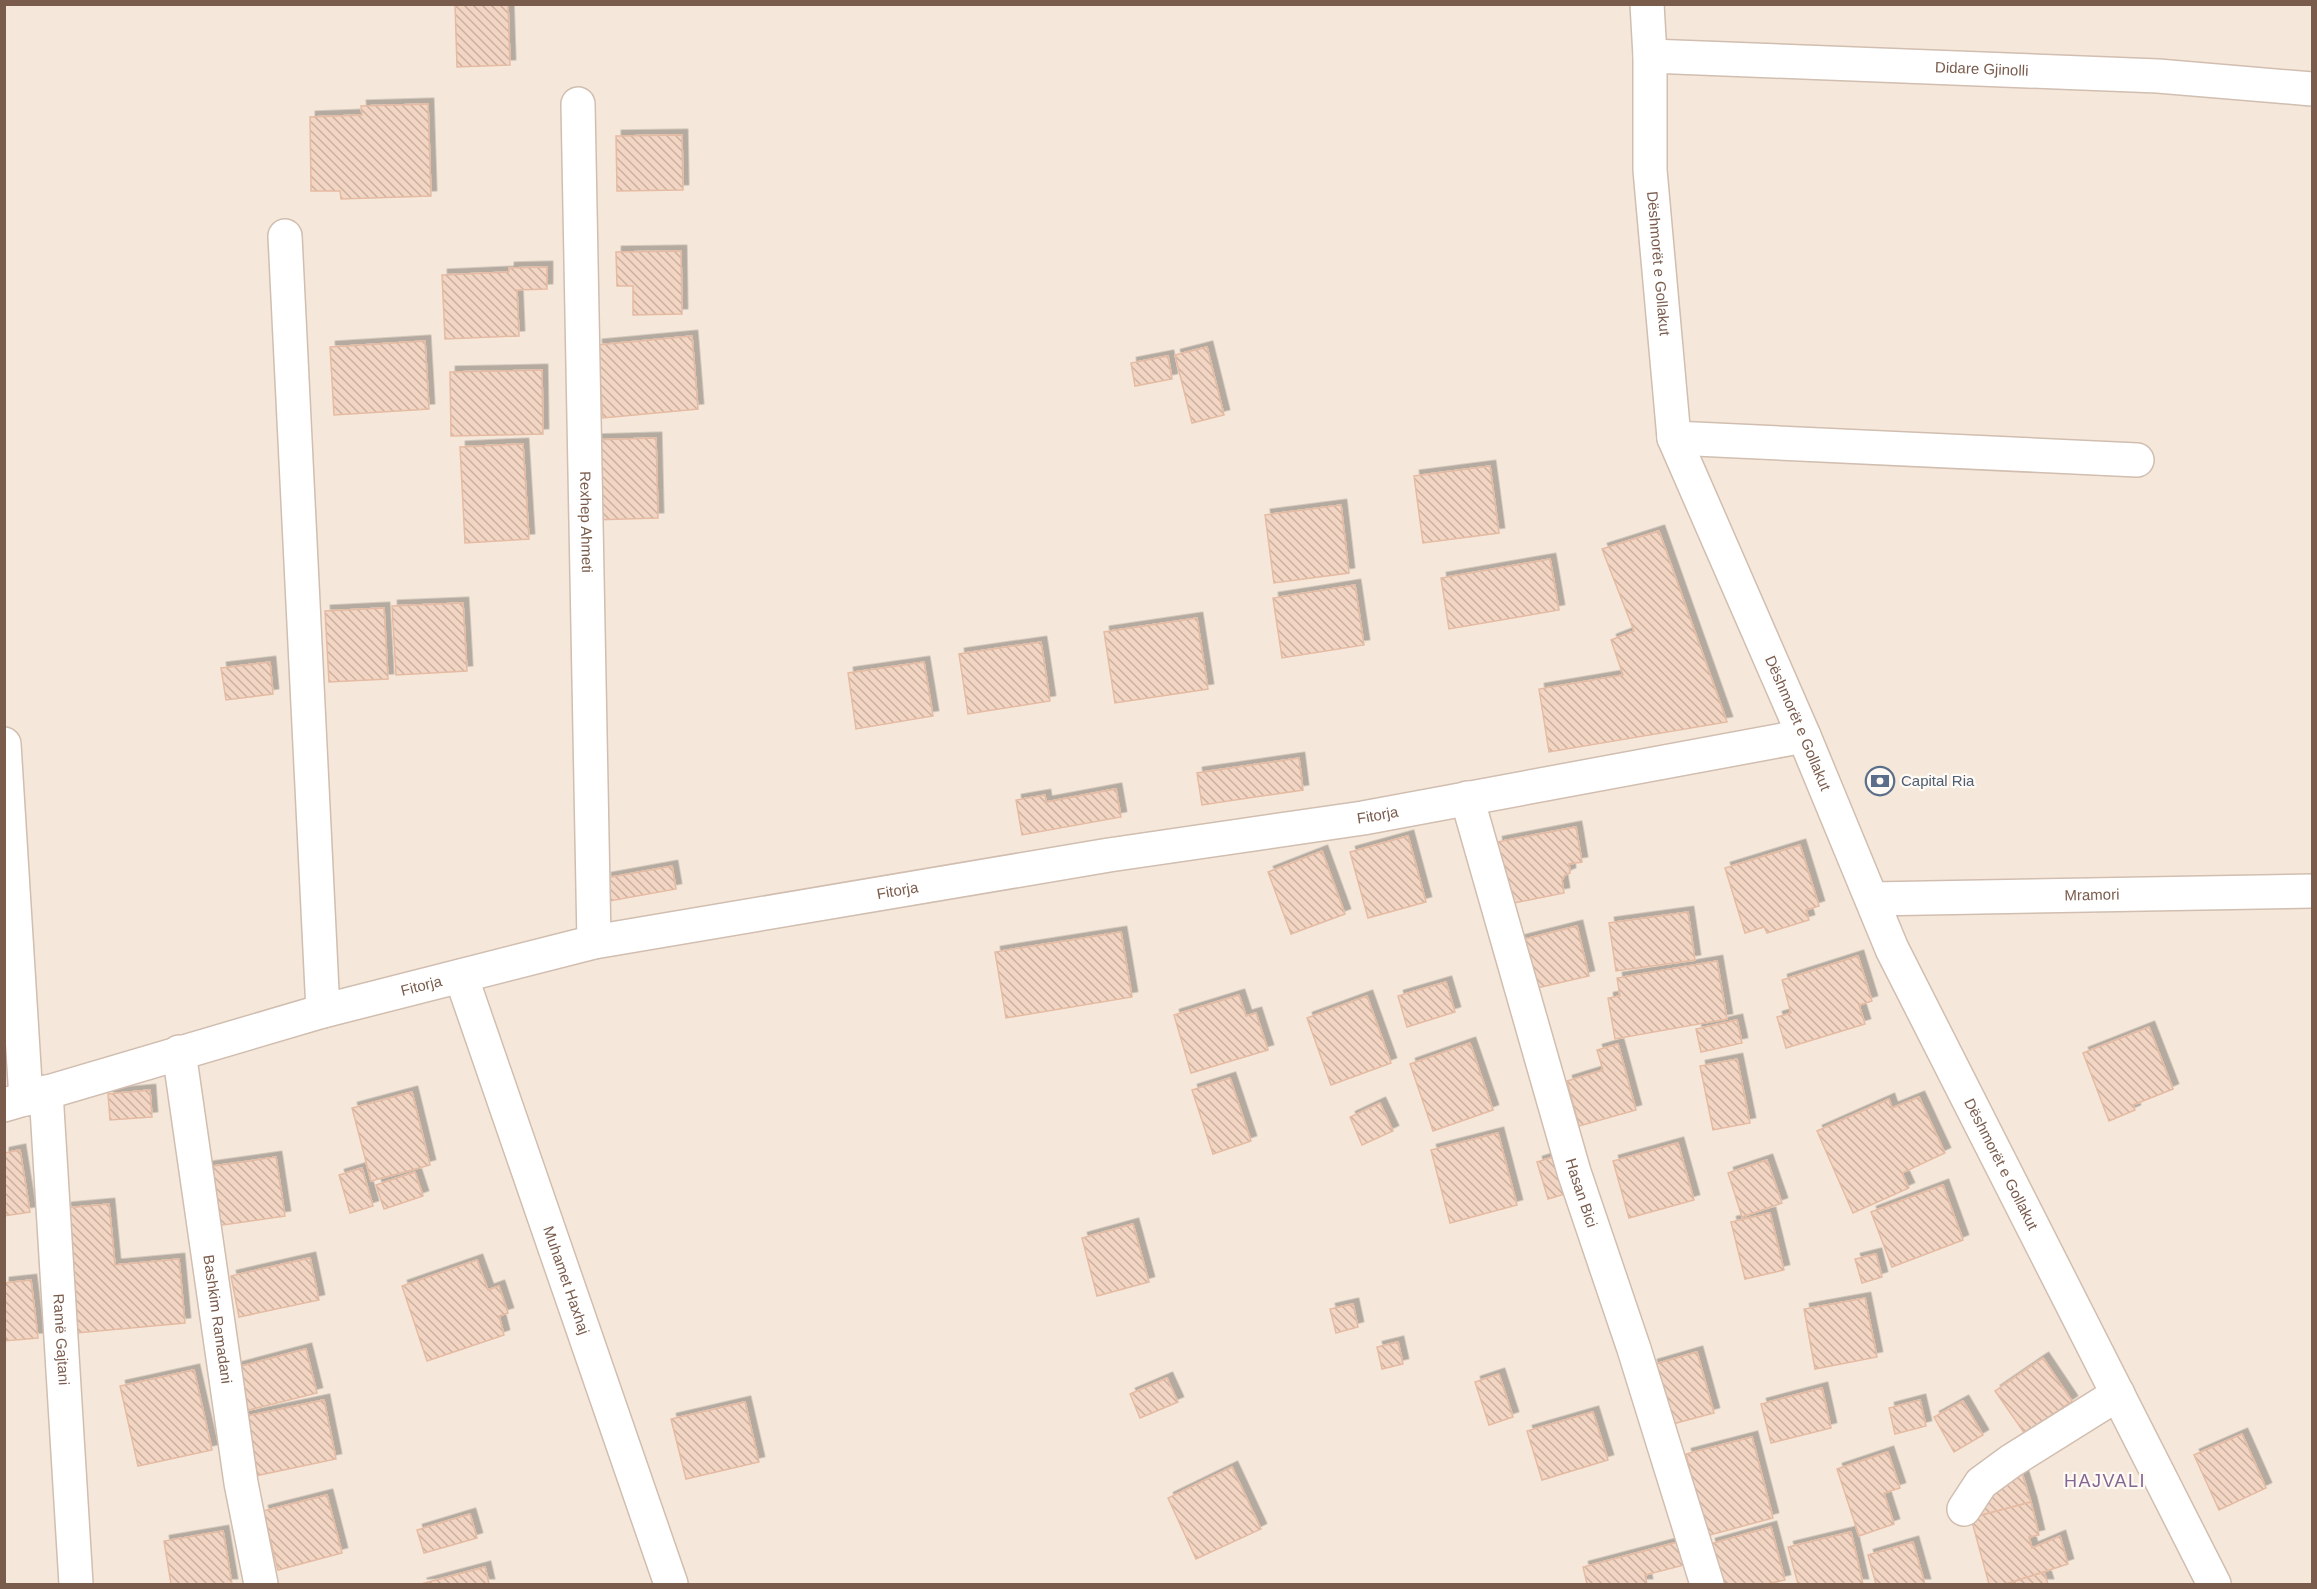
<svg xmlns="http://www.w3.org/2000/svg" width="2317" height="1589" viewBox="0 0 2317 1589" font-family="Helvetica,sans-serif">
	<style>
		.residential { fill: #f5e8da }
		.building { fill: url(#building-back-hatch); stroke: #e6bba3; stroke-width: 1.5; filter: url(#shadow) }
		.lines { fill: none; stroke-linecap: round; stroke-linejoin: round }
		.minor-casing { stroke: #d1beb0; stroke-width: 36 }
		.minor { stroke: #fff; stroke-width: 33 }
		.labels { text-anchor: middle; stroke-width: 4.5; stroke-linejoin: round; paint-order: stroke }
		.street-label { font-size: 15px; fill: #7a5c4d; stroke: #fffaf3 }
		.service-label { font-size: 15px; fill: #4e5e75; stroke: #fffaf3; text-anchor: start }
		.quarter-label { font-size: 18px; letter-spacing: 1.5px; fill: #846695; stroke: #fffaf3 }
	</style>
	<defs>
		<pattern id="building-back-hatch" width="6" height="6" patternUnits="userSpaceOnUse" patternTransform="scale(1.5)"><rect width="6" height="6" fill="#f3d5c3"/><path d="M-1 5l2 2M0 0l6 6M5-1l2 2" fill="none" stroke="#cab0a1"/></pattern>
		<filter id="shadow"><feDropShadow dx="5.5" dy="-5.5" stdDeviation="0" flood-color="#0004"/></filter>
	</defs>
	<rect width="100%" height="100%" fill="#fdf6ec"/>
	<rect class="residential" x="5" y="5" width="2307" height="1579"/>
	<g class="building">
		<path d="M455 4H508L510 65 457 67Z"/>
		<path d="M428 104 431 196 341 199 340 191H311L310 117 362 115 361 106Z"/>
		<path d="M682 135 683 190 617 191 616 136Z"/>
		<path d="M681 251 682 314 633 315V286H617L616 252Z"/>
		<path d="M547 267V289L517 290 519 336 445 339 442 275 509 272V268Z"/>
		<path d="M692 336 698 409 603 418 597 345Z"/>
		<path d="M425 341 429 409 334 415 330 347Z"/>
		<path d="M1207 347 1224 415 1192 423 1175 355Z"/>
		<path d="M1168 356 1172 379 1135 386 1131 363Z"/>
		<path d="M542 370 543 434 451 436 450 372Z"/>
		<path d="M656 438 658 518 593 520 591 440Z"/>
		<path d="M523 444 529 539 465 543 460 447Z"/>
		<path d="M1490 466 1499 533 1423 543 1414 476Z"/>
		<path d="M1341 505 1349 573 1274 583 1265 515Z"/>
		<path d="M1659 531 1727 722 1549 752 1539 689 1623 675 1611 640 1634 631 1602 549Z"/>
		<path d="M1550 559 1559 610 1449 629 1441 578Z"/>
		<path d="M1355 585 1364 645 1282 658 1273 598Z"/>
		<path d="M463 603 467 671 396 675 392 606Z"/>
		<path d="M384 608 388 679 329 682 325 611Z"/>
		<path d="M1197 618 1208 689 1115 703 1104 632Z"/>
		<path d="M1041 642 1050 701 968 714 959 654Z"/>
		<path d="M270 662 273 694 226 700 221 668Z"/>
		<path d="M924 662 933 716 856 729 848 673Z"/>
		<path d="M1299 758 1303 790 1202 805 1197 773Z"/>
		<path d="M1116 789 1121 817 1022 835 1016 800 1045 795 1046 802Z"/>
		<path d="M1576 827 1582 862 1569 864 1570 873 1565 875 1562 880 1564 893 1509 904 1497 842Z"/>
		<path d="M1408 836 1426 902 1368 918 1350 852Z"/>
		<path d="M1800 845 1819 906 1806 910 1809 920 1767 933 1764 927 1745 933 1725 868Z"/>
		<path d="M1322 851 1345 914 1291 934 1268 872Z"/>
		<path d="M672 866 676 889 610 901 606 878Z"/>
		<path d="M1688 912 1695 960 1616 971 1609 923Z"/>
		<path d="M1577 926 1589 976 1528 990 1517 941Z"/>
		<path d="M1121 932 1132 997 1006 1018 995 952Z"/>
		<path d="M1858 956 1872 1001 1859 1005 1865 1024 1786 1048 1777 1017 1791 1013 1782 980Z"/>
		<path d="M1717 961 1727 1019 1615 1039 1608 998 1620 996 1617 978Z"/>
		<path d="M1446 982 1455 1012 1407 1027 1398 996Z"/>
		<path d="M1239 995 1246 1016 1256 1013 1268 1050 1191 1073 1174 1015Z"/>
		<path d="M1367 996 1391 1063 1331 1085 1307 1018Z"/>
		<path d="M1737 1020 1742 1043 1701 1052 1696 1029Z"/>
		<path d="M2149 1027 2173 1089 2133 1105 2135 1110 2109 1121 2083 1053Z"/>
		<path d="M1470 1043 1493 1110 1433 1131 1410 1064Z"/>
		<path d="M1618 1044 1636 1110 1579 1126 1567 1081 1603 1070 1597 1050Z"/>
		<path d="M1737 1059 1750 1123 1713 1130 1700 1066Z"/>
		<path d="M1230 1078 1251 1141 1213 1154 1192 1090Z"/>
		<path d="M150 1090 152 1117 110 1120 108 1094Z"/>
		<path d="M412 1092 430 1165 371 1181 352 1108Z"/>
		<path d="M1919 1097 1945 1153 1902 1173 1909 1188 1853 1213 1817 1131 1889 1099 1892 1108Z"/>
		<path d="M1380 1103 1393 1131 1362 1145 1350 1117Z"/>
		<path d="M1498 1133 1517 1205 1450 1223 1431 1150Z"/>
		<path d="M1678 1143 1694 1200 1629 1218 1613 1161Z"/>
		<path d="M20 1150 30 1212 4 1216V1153Z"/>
		<path d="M1556 1156 1568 1193 1548 1199 1537 1162Z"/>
		<path d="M276 1157 285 1216 216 1226 207 1167Z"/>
		<path d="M1767 1160 1782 1203 1742 1217 1728 1173Z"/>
		<path d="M362 1168 373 1206 350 1213 339 1175Z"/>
		<path d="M415 1172 423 1196 384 1209 376 1185Z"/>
		<path d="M1943 1185 1963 1240 1892 1267 1871 1212Z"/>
		<path d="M109 1204 115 1265 179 1259 185 1323 77 1333 66 1208Z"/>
		<path d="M1770 1213 1784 1270 1745 1279 1731 1222Z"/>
		<path d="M1133 1224 1149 1282 1097 1296 1082 1238Z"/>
		<path d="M1876 1254 1882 1277 1862 1283 1855 1259Z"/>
		<path d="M310 1258 319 1300 239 1317 231 1276Z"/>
		<path d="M477 1260 488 1290 499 1286 508 1313 499 1316 504 1335 427 1361 402 1286Z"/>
		<path d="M31 1280 38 1338 4 1341V1283Z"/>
		<path d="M1865 1298 1877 1357 1815 1369 1804 1309Z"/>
		<path d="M1353 1304 1358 1327 1336 1333 1330 1309Z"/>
		<path d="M1398 1342 1403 1364 1382 1369 1377 1347Z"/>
		<path d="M306 1349 317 1393 245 1411 234 1368Z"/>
		<path d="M1697 1352 1714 1413 1669 1425 1652 1365Z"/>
		<path d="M2043 1358 2072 1401 2025 1434 1995 1391Z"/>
		<path d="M194 1370 212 1450 138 1466 120 1386Z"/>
		<path d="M1499 1374 1513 1417 1489 1425 1475 1382Z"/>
		<path d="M1167 1378 1178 1402 1140 1418 1130 1394Z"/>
		<path d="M1822 1388 1831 1428 1771 1443 1761 1404Z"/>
		<path d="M324 1400 336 1459 255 1476 242 1417Z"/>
		<path d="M1920 1400 1926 1426 1895 1434 1889 1408Z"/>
		<path d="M1963 1401 1983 1435 1954 1452 1934 1417Z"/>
		<path d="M745 1402 759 1462 686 1479 671 1419Z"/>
		<path d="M1593 1412 1608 1460 1542 1480 1527 1431Z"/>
		<path d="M2242 1434 2266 1488 2219 1510 2194 1455Z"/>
		<path d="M1752 1437 1773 1518 1706 1536 1686 1454Z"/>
		<path d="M1888 1452 1900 1488 1884 1493 1894 1524 1859 1536 1837 1469Z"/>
		<path d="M1232 1467 1261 1529 1196 1559 1168 1498Z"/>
		<path d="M2021 1470 2031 1502 1981 1515 1978 1494Z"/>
		<path d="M327 1495 342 1553 278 1570 263 1511Z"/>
		<path d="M2031 1502 2039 1535 2029 1537 2032 1548 2060 1536 2068 1564 2006 1584H1989L1971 1518Z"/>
		<path d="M470 1514 477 1538 424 1553 417 1530Z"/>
		<path d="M1771 1527 1785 1580 1767 1584H1720L1710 1544Z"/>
		<path d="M223 1531 232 1584H171L164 1541Z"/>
		<path d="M1851 1532 1863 1584H1798L1788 1547Z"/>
		<path d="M1682 1541 1688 1564 1645 1575 1647 1584H1587L1583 1567Z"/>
		<path d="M1913 1542 1925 1584H1876L1868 1555Z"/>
		<path d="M485 1567 489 1584H421Z"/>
		<path d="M2044 1572 2048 1584H2006Z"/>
	</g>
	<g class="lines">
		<g class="minor-casing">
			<g id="minor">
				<path id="s1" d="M1647 4 1650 56V170L1674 438 1804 736 1892 949 2214 1584"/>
				<path id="s2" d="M1650 56 2158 76 2312 89"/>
				<path id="s3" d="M578 104 594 942"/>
				<path d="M285 236 323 1011"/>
				<path d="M1674 438 2137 460"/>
				<path d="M4 744 26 1099"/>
				<path id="s4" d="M1467 798 1574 1172 1634 1349 1707 1584"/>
				<path id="s5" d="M1872 899 2312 891"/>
				<path id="s6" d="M461 976 671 1584"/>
				<path id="s7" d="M179 1052 241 1483 261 1584"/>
				<path id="s8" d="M46 1092 76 1584"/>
				<path id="s9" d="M4 1105 323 1011 594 942 1109 855 1363 818 1804 736"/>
				<path d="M1964 1509 1981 1483 2011 1461 2118 1394"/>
			</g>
		</g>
		<use href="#minor" class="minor"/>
	</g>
	<defs>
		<g id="bank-ring" transform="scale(1.5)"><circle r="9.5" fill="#fffaf3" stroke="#5c6f8a" stroke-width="1.5"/><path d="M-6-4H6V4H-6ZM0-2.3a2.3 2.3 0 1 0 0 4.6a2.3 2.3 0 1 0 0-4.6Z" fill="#5c6f8a"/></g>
	</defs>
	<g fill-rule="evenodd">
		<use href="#bank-ring" x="1880" y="781"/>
	</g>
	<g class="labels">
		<g class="street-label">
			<text dy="5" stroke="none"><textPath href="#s2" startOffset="332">Didare Gjinolli</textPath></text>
			<text dy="5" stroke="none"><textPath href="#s1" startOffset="260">Dëshmorët e Gollakut</textPath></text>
			<text dy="5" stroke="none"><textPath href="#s3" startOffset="418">Rexhep Ahmeti</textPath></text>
			<text dy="5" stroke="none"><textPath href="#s1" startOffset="746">Dëshmorët e Gollakut</textPath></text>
			<text dy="5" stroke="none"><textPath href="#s9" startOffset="1406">Fitorja</textPath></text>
			<text dy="5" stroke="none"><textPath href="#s9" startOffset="920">Fitorja</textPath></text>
			<text dy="5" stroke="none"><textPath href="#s5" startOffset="220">Mramori</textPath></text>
			<text dy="5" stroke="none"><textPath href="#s9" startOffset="434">Fitorja</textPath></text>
			<text dy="5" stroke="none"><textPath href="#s1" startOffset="1232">Dëshmorët e Gollakut</textPath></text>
			<text dy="5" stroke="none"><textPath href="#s4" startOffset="411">Hasan Bici</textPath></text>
			<text dy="5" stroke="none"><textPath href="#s6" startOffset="322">Muhamet Haxhaj</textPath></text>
			<text dy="5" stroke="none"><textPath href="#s7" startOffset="270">Bashkim Ramadani</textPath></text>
			<text dy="5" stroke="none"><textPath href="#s8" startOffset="248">Ramë Gajtani</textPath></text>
		</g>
		<g class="service-label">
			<text x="1901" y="786">Capital Ria</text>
		</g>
		<g class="quarter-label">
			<text x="2105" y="1487">HAJVALI</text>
		</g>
	</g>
	<rect width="2317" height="1589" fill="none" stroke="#7a5c4d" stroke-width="12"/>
</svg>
